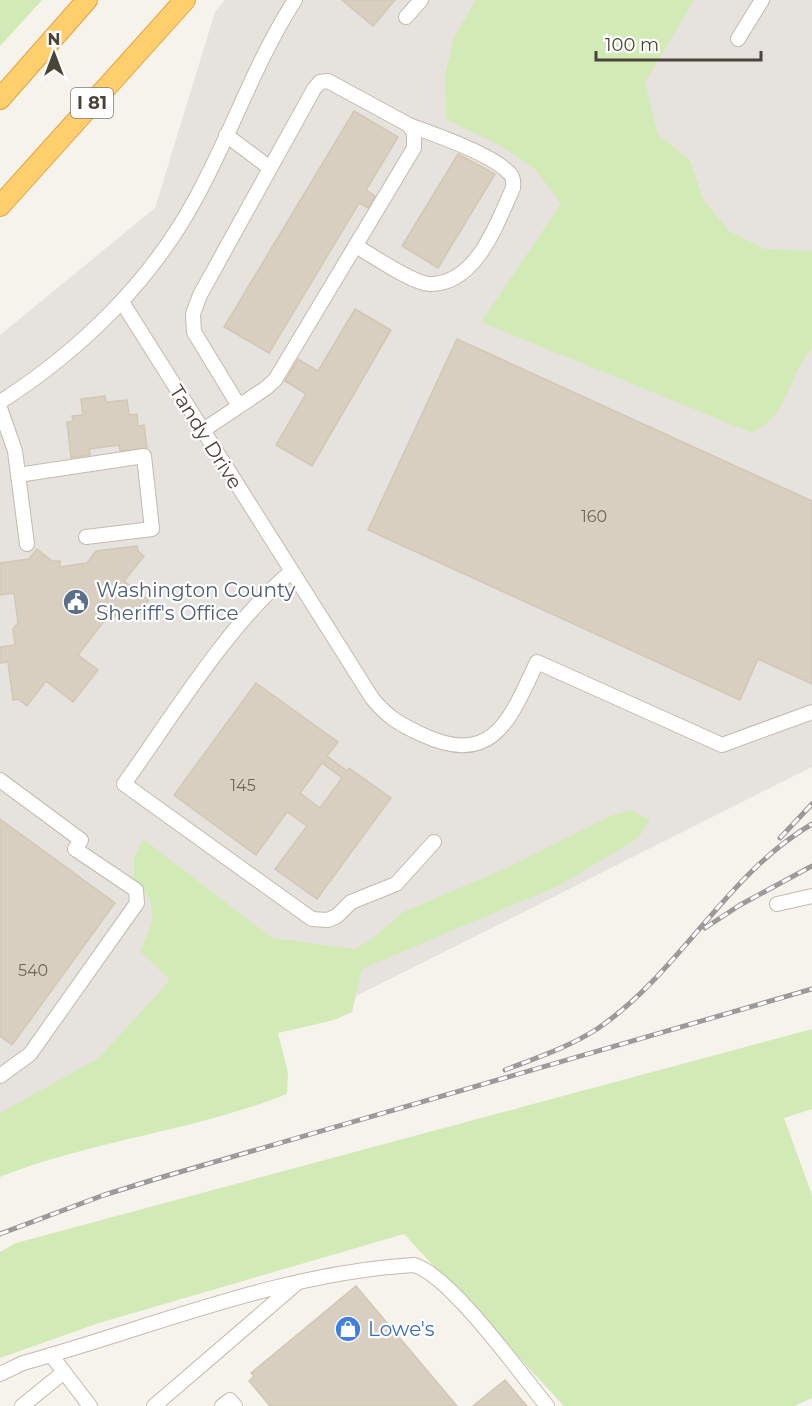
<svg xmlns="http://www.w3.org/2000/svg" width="812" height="1406" viewBox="0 0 812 1406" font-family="Montserrat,sans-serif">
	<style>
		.industrial { fill: #e6e2dd }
		.green { fill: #d2eab5 }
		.building { fill: #d8cfc1; stroke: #d3c7b4; stroke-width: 1.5; fill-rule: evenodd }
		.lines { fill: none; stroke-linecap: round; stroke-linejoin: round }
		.minor-casing { stroke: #c2bbae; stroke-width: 16 }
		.highway-casing { stroke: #e0a43c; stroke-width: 22 }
		.minor { stroke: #fff; stroke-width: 14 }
		.highway { stroke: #ffcf6e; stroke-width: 20 }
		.rail-casing { stroke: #9a9a9a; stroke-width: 5 }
		.rail { stroke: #fff; stroke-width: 3; stroke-dasharray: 9; stroke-linecap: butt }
		.labels { text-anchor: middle; stroke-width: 4.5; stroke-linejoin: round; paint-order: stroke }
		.number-label { font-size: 16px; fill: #6e675b }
		.shield { fill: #fff; stroke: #817c74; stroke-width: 1.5 }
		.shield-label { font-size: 18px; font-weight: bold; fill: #4b4439 }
		.street-label { font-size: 20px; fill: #4b4439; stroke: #fff }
		.service-label { font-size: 20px; fill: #4e5e75; stroke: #fff; text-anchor: start }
		.shop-label { font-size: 20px; fill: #366cbe; stroke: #fff; text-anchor: start }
	</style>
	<rect width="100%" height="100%" fill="#f6f3ec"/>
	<path class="industrial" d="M225 0H812V767L350 999 0 1148V335L155 208 215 12Z"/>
	<g class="green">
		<path d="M0 0H42L0 46Z"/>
		<path d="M476 0H694L645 82 658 135 690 160 703 199 729 231 765 249 812 251V348C789 372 787 422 750 432L481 322 561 204 536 170 501 146 446 119 445 76 454 37Z"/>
		<path d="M631 810 650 820 638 838 562 884 362 969 352 1012 334 1020 278 1033 288 1072 287 1094C194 1131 93 1140 0 1177V1113L99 1058 170 980 140 951C155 919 160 906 134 879V858L143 839 272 938 355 949 372 939 403 912 507 868 610 816Z"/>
		<path d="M812 1029V1109L784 1118 812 1195V1398L794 1406H564L404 1234 99 1323 0 1358V1252L16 1243Z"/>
	</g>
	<g class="building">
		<path d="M342 0H395L373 26Z"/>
		<path d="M354 111 398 137 366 190 375 196 368 208 359 203 269 353 224 327Z"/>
		<path d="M458 154 495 174 438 268 402 246Z"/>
		<path d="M355 309 391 330 312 466 276 445 306 394 285 381 298 359 318 371Z"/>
		<path d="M457 339 812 501V684L758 659 740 700 368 530Z"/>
		<path d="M105 396 106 402 127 400 129 415 137 414 138 426 144 425 147 448 120 451 119 445 89 449 90 455 71 458 67 422 73 421 72 416 83 415 81 399Z"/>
		<path d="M137 546 138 551 144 556 124 581 149 600 144 607V612L107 617 78 655 98 670 73 702 46 681 27 706 18 699 13 700 8 662 0 663V647L15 645 13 629 18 623 14 593 0 595V563L29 559 37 549 52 561H60V567L87 563 96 551Z"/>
		<path d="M256 683 338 742 327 756 347 771 349 768 391 798 317 899 275 869 307 826 287 812 256 855 174 795ZM322 763 342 778 320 808 300 793Z"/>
		<path d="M0 819 115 903 12 1045 0 1036Z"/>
		<path d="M356 1286 457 1406H270L249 1381 254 1376 251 1373Z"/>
		<path d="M505 1380 527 1406H473Z"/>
	</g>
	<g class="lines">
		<g class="minor-casing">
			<g id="minor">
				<path d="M406 17 421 0"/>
				<path d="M738 39 762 0"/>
				<path d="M226 135 270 168"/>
				<path d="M356 246C372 255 413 284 430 284 477 284 497 223 513 188 514 181 513 175 507 171 489 153 433 134 409 125"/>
				<path d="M122 302 372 698C387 717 401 725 423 735 494 768 511 717 537 662L722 745 812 712"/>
				<path d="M0 402C80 351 152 281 197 196 233 130 254 64 295 0"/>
				<path d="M0 408 15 451 27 544"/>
				<path d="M202 431 266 388 275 380 414 148V133L409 125 328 81 320 82 314 89 200 295 193 314 194 332 239 406"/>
				<path d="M18 475 144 456 152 529 86 537"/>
				<path d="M291 572C229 623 172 717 124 784L312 919 328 920 337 916 351 902 396 884 434 842"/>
				<path d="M0 780 81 840 75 849 136 890 137 903 30 1054 0 1076"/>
				<path d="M777 904 812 896"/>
				<path d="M51 1355 90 1406"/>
				<path d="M0 1374 23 1363C153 1327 279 1273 414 1265 450 1275 520 1373 547 1406"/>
				<path d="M22 1406 64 1372"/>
				<path d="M154 1406 296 1284"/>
				<path d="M222 1406 230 1400 235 1406"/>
			</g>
		</g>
		<g class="highway-casing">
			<g id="highway">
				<path d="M0 99 87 0"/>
				<path d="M0 206 185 0"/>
			</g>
		</g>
		<use href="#minor" class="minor"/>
		<use href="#highway" class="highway"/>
		<g class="rail-casing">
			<g id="rail">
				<path d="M780 838 812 804"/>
				<path d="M705 928 740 905 812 866"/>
				<path d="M505 1070C536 1058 569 1047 597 1029 680 973 725 875 812 824"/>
				<path d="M0 1234 104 1195 159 1178 812 989"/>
			</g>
		</g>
		<use href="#rail" class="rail"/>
	</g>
	<defs>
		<g id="civic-disc" transform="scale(1.35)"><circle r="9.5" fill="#5c6f8a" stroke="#fff"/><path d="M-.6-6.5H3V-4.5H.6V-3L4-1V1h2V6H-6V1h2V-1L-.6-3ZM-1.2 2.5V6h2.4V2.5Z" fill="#fff"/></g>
		<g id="shop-disc" transform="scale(1.35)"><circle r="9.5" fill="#3f7fe0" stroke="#fff"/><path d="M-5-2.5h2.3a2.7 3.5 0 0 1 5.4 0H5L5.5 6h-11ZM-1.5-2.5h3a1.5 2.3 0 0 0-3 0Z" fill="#fff"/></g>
	</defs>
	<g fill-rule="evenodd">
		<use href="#civic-disc" x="76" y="602"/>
		<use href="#shop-disc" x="348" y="1329"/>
	</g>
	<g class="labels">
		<g class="number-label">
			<text x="594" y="522">160</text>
			<text x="243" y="791">145</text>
			<text x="33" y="976">540</text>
		</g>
		<rect class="shield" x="71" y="88" width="42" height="30" rx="4.5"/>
		<g class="shield-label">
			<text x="92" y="109">I 81</text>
		</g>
		<g class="street-label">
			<text transform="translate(206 437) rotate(58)" y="7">Tandy Drive</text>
		</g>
		<g class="service-label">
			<text x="96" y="597">Washington County<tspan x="96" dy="23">Sheriff's Office</tspan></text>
		</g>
		<g class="shop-label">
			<text x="368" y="1336">Lowe's</text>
		</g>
	</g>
	<g transform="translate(54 54)" stroke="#ffffff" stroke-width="4.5" paint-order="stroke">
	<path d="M0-4.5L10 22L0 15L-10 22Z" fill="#4b4439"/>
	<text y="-9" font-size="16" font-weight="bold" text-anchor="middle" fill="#4b4439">N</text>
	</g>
	<path d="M596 51v9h165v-9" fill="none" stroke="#4b4439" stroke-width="3"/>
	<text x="605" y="51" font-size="18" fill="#4b4439" stroke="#ffffff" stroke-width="4.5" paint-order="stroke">100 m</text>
</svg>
